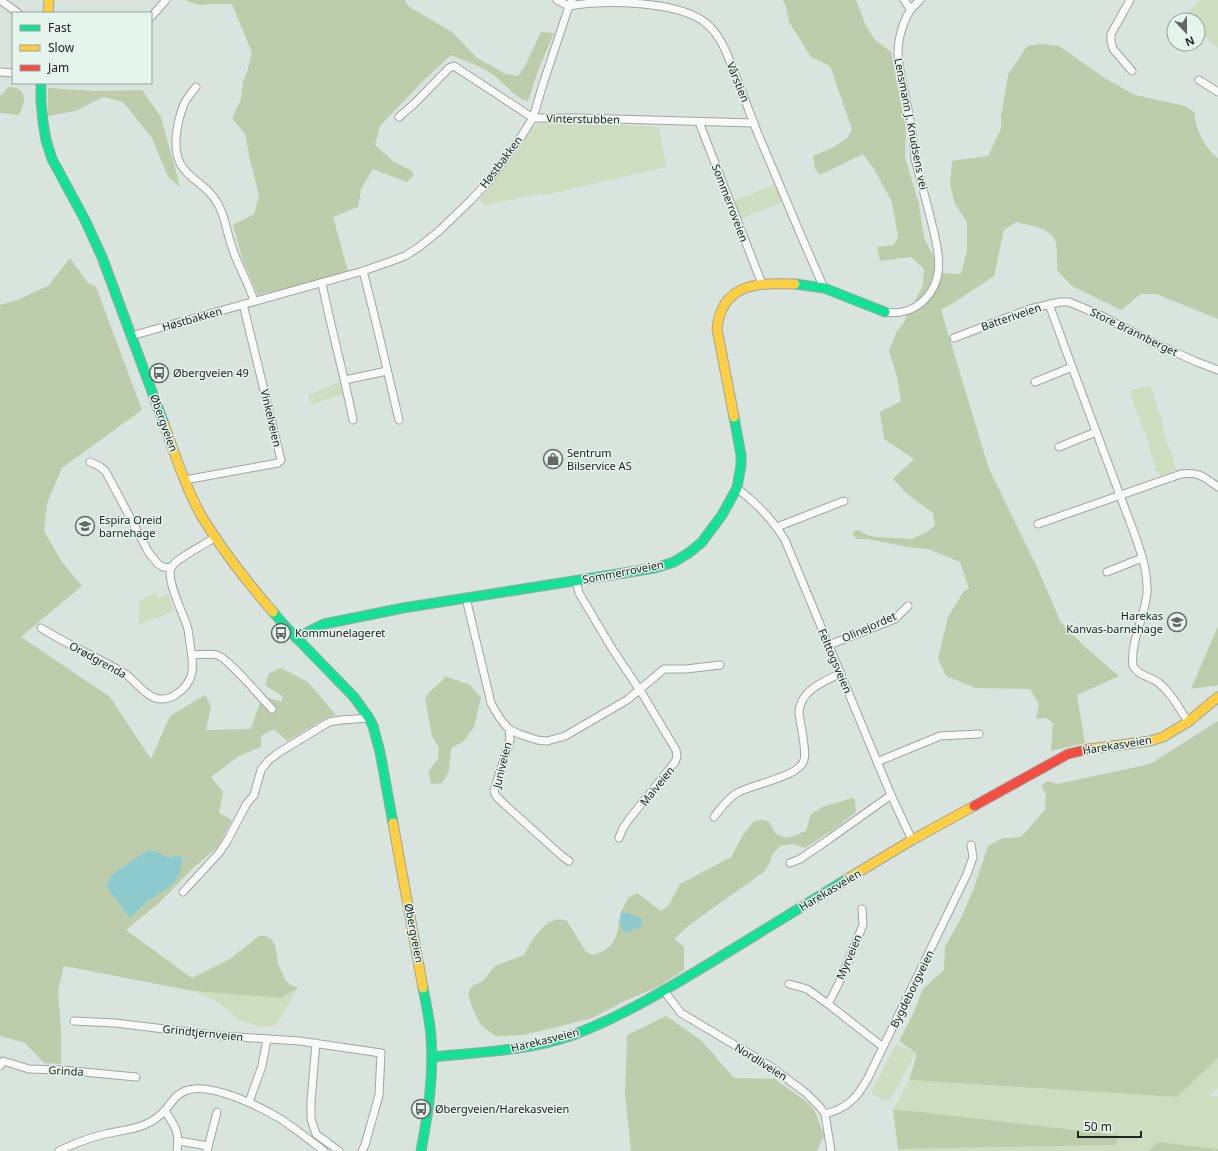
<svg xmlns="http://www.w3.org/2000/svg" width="1218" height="1151" viewBox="0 0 1218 1151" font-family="'Noto Sans',sans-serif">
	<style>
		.green { fill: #cedcbf }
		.forest { fill: #bdccaa; fill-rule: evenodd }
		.water { fill: #8dcace }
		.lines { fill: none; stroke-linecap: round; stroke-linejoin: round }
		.street-casing { stroke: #9fa6a2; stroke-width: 9 }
		.fast-casing { stroke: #9fa6a2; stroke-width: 11 }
		.slow-casing { stroke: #9fa6a2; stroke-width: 11 }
		.jam-casing { stroke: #9fa6a2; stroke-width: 11 }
		.street { stroke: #f9fbfa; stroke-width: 7 }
		.fast { stroke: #16e098; stroke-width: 9 }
		.slow { stroke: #ffcf43; stroke-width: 9 }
		.jam { stroke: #f24e42; stroke-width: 9 }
		.labels { text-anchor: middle; stroke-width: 3; stroke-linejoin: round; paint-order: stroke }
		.street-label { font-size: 11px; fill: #202623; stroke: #e5f4ec }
		.poi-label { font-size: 11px; fill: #202623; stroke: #e5f4ec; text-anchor: start }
	</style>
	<rect width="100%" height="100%" fill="#dae4df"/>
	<g class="green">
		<path d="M1200 0H1218V48L1198 30V20H1188L1184 17Z"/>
		<path d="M548 121 659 127 666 167 545 195 539 194 484 205 480 199 517 151 532 128 541 123Z"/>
		<path d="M776 184 783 202 741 219 734 201Z"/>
		<path d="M340 382H343L346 394 311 404 308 395Z"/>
		<path d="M1150 385 1163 424 1165 439 1172 453 1176 470 1160 476 1159 472 1156 471 1146 436 1129 391Z"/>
		<path d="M156 592 158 597 168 594 174 611 138 625 140 600Z"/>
		<path d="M298 988 276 1025 263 1027 240 1021 220 1003 193 991 281 998Z"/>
		<path d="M898 1045 914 1052V1056L890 1100 884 1101 871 1093 895 1046Z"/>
		<path d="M1218 1058V1088L1209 1096H1218V1149L1158 1142 1148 1151H898V1149L1116 1145 1117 1135 893 1110 909 1080 1177 1097Z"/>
	</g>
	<g class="forest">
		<path d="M185 0H405L408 6 452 32 477 58 506 74 518 76 525 66 541 32 554 33 538 71 528 101C513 97 506 84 493 75 481 66 465 61 451 55L424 80 380 126 375 145 393 161 412 171 413 176 407 182 373 169 361 189 358 207 333 217 348 271 338 275 258 295 243 261 233 225 254 214 259 195 250 160 245 134 232 118 241 99 243 81 247 72 252 53 232 4H211L200 5 187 1Z"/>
		<path d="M783 0H856L866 26 875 40 891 52 906 129 905 157 919 204 924 238 942 273 961 274 967 250V222L955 204 950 184 952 161 988 156 1001 129V116L1008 75 1027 46 1040 44 1059 46 1106 79 1135 95 1185 106 1195 113C1195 116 1195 120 1196 123 1198 133 1209 153 1218 158V319L1156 294H1141L1121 310 1072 286 1057 270C1057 262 1058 245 1054 238 1047 227 1028 225 1016 222L1004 230 994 276 955 302 941 310 989 469 1037 567 1061 623 1084 646 1119 676 1077 695 1085 743 1051 751 1053 723 1046 718 1036 719 1039 704 1030 689 976 688 946 676 938 658 948 617 964 591 969 589 960 562 928 549 908 547 868 539H856L852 532 858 530 867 535 877 537 912 539 927 532 935 525 933 513 907 494 893 479 914 459 884 439 880 412 901 401 897 377 889 351 897 331 903 324 909 310 916 299 923 284 924 269 911 257 880 261 877 247 894 245 898 237 892 202 874 169 863 154 820 175 815 169 813 156 834 147 848 137 852 129 830 66 811 57 789 22 786 6Z"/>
		<path d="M8 87C11 87 16 87 18 89 29 94 22 108 19 115L0 113V95H2Z"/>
		<path d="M48 88 95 91 142 90 161 117 180 187 168 177 152 138 123 102 103 97 76 111 48 116Z"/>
		<path d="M70 258 88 283 96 287 142 410 62 468 47 503 44 531 62 562 82 586 21 637 110 697 151 759 170 716 205 695 211 706 206 730 251 729 262 696 282 702V696L265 685 269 673 281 668 308 682 336 715C318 720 303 733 287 741L274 729 261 736V747L239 756 211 777 223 792 219 813 232 820 218 847 193 868 159 903 126 930 192 978 230 959 259 936H266L271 939 275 945 278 963 285 980 291 985 298 988 281 998 193 991 64 966 58 991 61 1029V1064L44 1063 25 1043 0 1036V305L17 300 48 286ZM148 850 155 851 171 858 168 888 149 900 130 918 138 858Z"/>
		<path d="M1218 626V685L1191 689Z"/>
		<path d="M445 676 470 685 481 698 474 727 463 742 451 748 449 771 442 783 431 784 428 772 438 759 439 748 432 736 425 700 429 692 441 682Z"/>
		<path d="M1218 721V1058L1177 1097 909 1080 916 1057 915 1052 899 1041 912 1016 923 989 944 970 945 947 962 916 974 888 988 846 1003 838 1021 837 1045 810 1046 794 1041 786 1048 781 1057 784 1150 764Z"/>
		<path d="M852 798 855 800 856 812 837 827 805 848 792 844 780 846 772 855 770 862 765 871 688 926 674 939 684 947V970L658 987 620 1003 616 1006 592 1018 553 1028 523 1035 495 1036 480 1024 472 1007 468 994 472 986 483 981 495 966 524 955C532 941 547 912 567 921L586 952 594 955C612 948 616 942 619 923L620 924 641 918 629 913 621 912 628 898 637 893 661 911 669 905 680 884 731 857 743 835 754 821 763 820 769 822 776 834 787 838 806 831 811 814 822 807Z"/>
		<path d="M666 1016 702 1041 734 1078 775 1079 808 1103 815 1111 824 1136 817 1151H631L625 1094 627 1035Z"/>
		<path d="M893 1110 919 1112 1118 1135 1116 1145 898 1149Z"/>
		<path d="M1158 1142 1218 1149V1151H1148Z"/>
	</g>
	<g class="water">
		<path d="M148 850 155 851 171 858 175 856 183 857 181 867 177 879 168 888 149 900 130 918 106 886 113 874Z"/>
		<path d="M621 912 629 913 641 918 642 924 638 930 635 928 628 933H625L619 923Z"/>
	</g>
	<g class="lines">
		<g class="street-casing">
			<g id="street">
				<path d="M0 0 18 13"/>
				<path d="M557 0 569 6C603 0 679 0 707 24 722 37 728 57 735 74 743 94 750 114 758 134 780 185 801 237 824 288"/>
				<path d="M904 0 911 10"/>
				<path d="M1130 0 1111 34V41L1113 49 1132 71"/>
				<path d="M151 17 166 0"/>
				<path d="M0 72 13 73"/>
				<path d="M1199 80 1218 92"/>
				<path d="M196 87C192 92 187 98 184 104 177 122 170 153 184 169 195 183 208 186 218 204 226 218 227 235 233 250 239 268 249 284 254 301"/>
				<path d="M399 117 414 104 449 68 454 66 533 118H580L754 123"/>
				<path d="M699 122 762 284"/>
				<path d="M363 271C376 320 387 370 399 420"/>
				<path d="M322 283C331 329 344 374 353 420"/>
				<path d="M1049 304 1072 367 1136 538C1142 556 1148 573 1147 593 1145 617 1130 641 1133 666 1140 677 1150 676 1159 683 1172 694 1179 708 1188 722"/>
				<path d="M885 312C898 314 912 311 922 302 950 277 936 243 929 212 924 194 920 176 915 159 914 134 908 110 903 86 901 75 898 64 898 53 898 39 903 21 911 9 914 6 917 3 920 0"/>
				<path d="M131 336 363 271 389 262 405 256 419 247 439 231 470 201 487 183 517 143 533 118 543 84 569 6 572 0"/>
				<path d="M954 338 1011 316 1030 309 1060 302H1069L1098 314 1150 341 1197 362 1218 370"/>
				<path d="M345 380 387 371"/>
				<path d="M1035 382 1072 367"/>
				<path d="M1059 447 1096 432"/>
				<path d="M90 462 99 466 106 472 149 553 158 564 163 567 171 568"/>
				<path d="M185 480 278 463 281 460 243 304"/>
				<path d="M737 488C755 502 773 520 785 540L891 795 912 840"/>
				<path d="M1038 524 1181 474C1199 472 1203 476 1218 487"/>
				<path d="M777 527 844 501"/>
				<path d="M1107 572 1142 558"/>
				<path d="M576 580 579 593 613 650 643 695 676 750 677 757 675 762 630 818 623 828 619 838"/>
				<path d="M466 598 491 703C496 713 501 721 509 729L510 740 494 791 496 796 503 803 562 856 569 861"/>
				<path d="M41 628C68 645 97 657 124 673 135 680 142 693 155 698 162 700 169 699 175 695 196 682 194 666 190 644 189 638 189 632 187 626 183 613 166 580 171 568 175 559 207 543 216 537"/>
				<path d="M829 645 895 619 908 606"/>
				<path d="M192 655C200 655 210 653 217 655 228 658 262 699 272 709"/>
				<path d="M509 729 519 734 537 740 547 741 565 736 627 700 664 669H686L720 665"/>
				<path d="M877 762 940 736 979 734"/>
				<path d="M714 817C721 808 727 799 737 793 752 784 800 777 804 760 807 749 800 725 799 712 801 689 824 682 841 673"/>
				<path d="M790 863 800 859 828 840 891 795"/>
				<path d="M183 892 219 853 227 841 247 803 254 795 261 770 268 761 278 753 329 722 341 720 369 718"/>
				<path d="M789 984 807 989 828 1004 883 1047"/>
				<path d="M664 991 681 1013 770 1066 806 1093 820 1107 825 1114 831 1151"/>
				<path d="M828 1004 839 983 863 925 862 909"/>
				<path d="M74 1021 115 1023 222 1036 299 1041 381 1053 379 1095 365 1145 362 1151"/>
				<path d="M316 1043 311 1101V1119L316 1134 339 1151"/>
				<path d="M0 1066 3 1061 29 1069 63 1070 136 1077"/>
				<path d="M249 1102 262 1066 267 1039"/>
				<path d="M165 1111C175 1126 180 1132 177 1151"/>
				<path d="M825 1114C848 1108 857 1098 868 1078L967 874 973 857 971 845"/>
				<path d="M179 1141 208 1146"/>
				<path d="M59 1151C73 1144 89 1138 105 1134 118 1131 131 1130 144 1125 152 1122 160 1116 166 1109 172 1102 176 1094 185 1091 208 1081 259 1106 279 1118 295 1128 309 1140 324 1151"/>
				<path d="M207 1151 217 1112"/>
			</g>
		</g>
		<g class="fast-casing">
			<g id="fast">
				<path d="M41 83V101L43 122 46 140 52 159 85 220 102 257 164 424"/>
				<path d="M795 284 824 288 885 312"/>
				<path d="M273 612 286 627 354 697 369 718 373 726 380 752 393 823"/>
				<path d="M296 638 324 624 403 608 655 568 674 562 690 552 702 542 722 515 737 488 741 465V455L734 417"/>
				<path d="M432 1057C479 1052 528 1051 573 1035 623 1016 669 988 715 960 759 933 803 906 847 879"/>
				<path d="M421 1151C428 1114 434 1075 431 1037 430 1020 426 1004 423 988"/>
			</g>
		</g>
		<g class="slow-casing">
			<g id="slow">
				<path d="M48 13 49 0"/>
				<path d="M734 417 717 329C722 282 758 283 795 284"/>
				<path d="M164 424C175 455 186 488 202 517 223 551 247 582 273 612"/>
				<path d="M1089 749 1150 741 1163 737 1188 722 1218 697"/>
				<path d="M393 823 423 988"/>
				<path d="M847 879 912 840 974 806"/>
			</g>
		</g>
		<g class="jam-casing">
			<path id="jam" d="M974 806 1068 754 1089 749"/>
		</g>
		<use href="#street" class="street"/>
		<use href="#fast" class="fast"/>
		<use href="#slow" class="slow"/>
		<use href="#jam" class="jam"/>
	</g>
	<defs>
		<g id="bus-ring" transform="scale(1)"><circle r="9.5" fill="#e5f4ec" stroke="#616865" stroke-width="1.5"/><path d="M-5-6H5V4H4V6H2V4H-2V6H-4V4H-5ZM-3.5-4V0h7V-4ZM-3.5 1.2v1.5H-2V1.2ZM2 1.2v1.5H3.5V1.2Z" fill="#616865"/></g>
		<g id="shop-ring" transform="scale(1)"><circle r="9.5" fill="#e5f4ec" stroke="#616865" stroke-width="1.5"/><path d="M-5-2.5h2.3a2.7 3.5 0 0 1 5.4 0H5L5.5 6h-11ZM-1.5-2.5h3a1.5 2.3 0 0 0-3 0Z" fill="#616865"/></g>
		<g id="school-ring" transform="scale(1)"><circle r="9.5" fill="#e5f4ec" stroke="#616865" stroke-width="1.5"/><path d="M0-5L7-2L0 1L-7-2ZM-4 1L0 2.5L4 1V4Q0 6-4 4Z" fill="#616865"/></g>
	</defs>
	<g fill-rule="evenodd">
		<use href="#bus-ring" x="159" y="373"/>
		<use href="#shop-ring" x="553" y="459"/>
		<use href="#school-ring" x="85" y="526"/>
		<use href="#school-ring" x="1177" y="622"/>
		<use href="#bus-ring" x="281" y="633"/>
		<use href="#bus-ring" x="421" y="1109"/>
	</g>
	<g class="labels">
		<g class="street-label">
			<text transform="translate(738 82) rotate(68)" y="4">Vårstien</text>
			<text transform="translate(583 119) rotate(1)" y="4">Vinterstubben</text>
			<text transform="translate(911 124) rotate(79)" y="4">Lensmann J. Knudsens vei</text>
			<text transform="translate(501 162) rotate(-53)" y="4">Høstbakken</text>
			<text transform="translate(730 203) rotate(69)" y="4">Sommerroveien</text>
			<text transform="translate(1011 317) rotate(-19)" y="4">Batteriveien</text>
			<text transform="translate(192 319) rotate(-16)" y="4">Høstbakken</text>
			<text transform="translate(1134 332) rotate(26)" y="4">Store Brannberget</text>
			<text transform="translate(271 418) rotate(77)" y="4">Vinkelveien</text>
			<text transform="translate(164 423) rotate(70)" y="4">Øbergveien</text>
			<text transform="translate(623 572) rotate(-11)" y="4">Sommerroveien</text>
			<text transform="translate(869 627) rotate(-24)" y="4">Olinejordet</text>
			<text transform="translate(98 660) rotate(29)" y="4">Orødgrenda</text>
			<text transform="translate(835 661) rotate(67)" y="4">Felttogsveien</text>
			<text transform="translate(1117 745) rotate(-9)" y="4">Harekasveien</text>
			<text transform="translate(502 765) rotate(-76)" y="4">Juniveien</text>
			<text transform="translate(657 786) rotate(-51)" y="4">Maiveien</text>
			<text transform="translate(830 890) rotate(-31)" y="4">Harekasveien</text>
			<text transform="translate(414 933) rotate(79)" y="4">Øbergveien</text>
			<text transform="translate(849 957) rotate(-67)" y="4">Myrveien</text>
			<text transform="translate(912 989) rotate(-64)" y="4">Bygdeborgveien</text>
			<text transform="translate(203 1033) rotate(6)" y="4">Grindtjernveien</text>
			<text transform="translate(545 1040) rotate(-14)" y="4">Harekasveien</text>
			<text transform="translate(761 1062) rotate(32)" y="4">Nordliveien</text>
			<text transform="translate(66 1071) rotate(3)" y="4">Grinda</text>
		</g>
		<g class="poi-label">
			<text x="173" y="377">Øbergveien 49</text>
			<text x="567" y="457">Sentrum<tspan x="567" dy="13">Bilservice AS</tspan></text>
			<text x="99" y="524">Espira Oreid<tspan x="99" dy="13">barnehage</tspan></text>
			<text x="1163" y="620" text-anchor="end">Harekas<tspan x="1163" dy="13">Kanvas-barnehage</tspan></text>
			<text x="295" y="637">Kommunelageret</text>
			<text x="435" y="1113">Øbergveien/Harekasveien</text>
		</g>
	</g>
	<rect x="12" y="12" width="140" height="72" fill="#e5f4ec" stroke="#96a29c"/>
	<rect x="20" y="25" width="20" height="6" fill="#16e098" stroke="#96a29c"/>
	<text x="48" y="32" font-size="12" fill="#202623">Fast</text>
	<rect x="20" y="45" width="20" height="6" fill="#ffcf43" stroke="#96a29c"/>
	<text x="48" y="52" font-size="12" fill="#202623">Slow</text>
	<rect x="20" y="65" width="20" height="6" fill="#f24e42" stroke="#96a29c"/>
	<text x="48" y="72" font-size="12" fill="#202623">Jam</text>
	<g transform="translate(1186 32) rotate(158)"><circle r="19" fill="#e5f4ec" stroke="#96a29c"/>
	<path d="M0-3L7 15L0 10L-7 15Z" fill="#616865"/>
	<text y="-6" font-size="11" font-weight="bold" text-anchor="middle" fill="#202623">N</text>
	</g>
	<path d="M1078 1131v6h63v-6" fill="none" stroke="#202623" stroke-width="2"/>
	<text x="1084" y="1131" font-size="12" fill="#202623" stroke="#e5f4ec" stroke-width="3" paint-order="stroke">50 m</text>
</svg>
